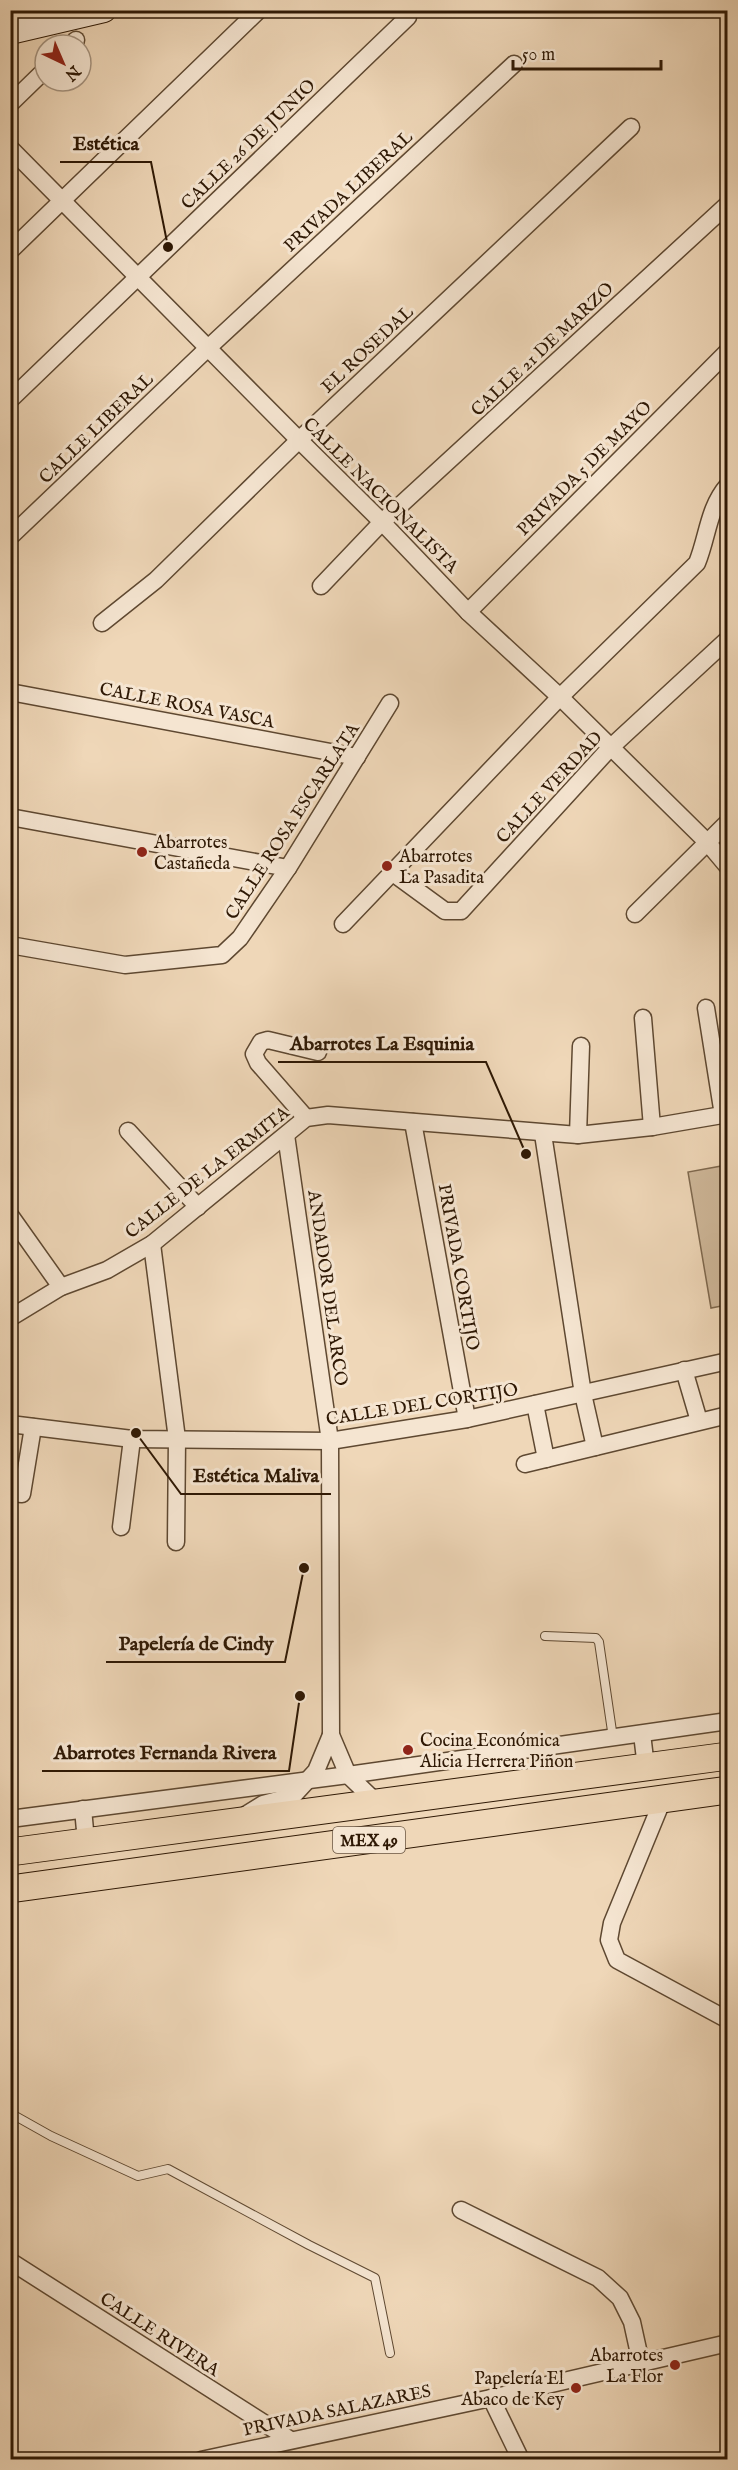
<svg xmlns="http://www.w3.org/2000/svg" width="738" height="2470" viewBox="0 0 738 2470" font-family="'IM FELL English',serif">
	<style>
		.green { fill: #ceb799; stroke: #7e684e; stroke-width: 1.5 }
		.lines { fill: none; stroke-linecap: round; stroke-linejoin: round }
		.lane-casing { stroke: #5e4831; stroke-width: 10 }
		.street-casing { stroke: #5e4831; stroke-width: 19 }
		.secondary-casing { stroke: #2e1804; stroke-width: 26 }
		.primary-casing { stroke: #2e1804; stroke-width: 29 }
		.lane { stroke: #f5e5d1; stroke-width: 8 }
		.street { stroke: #f5e5d1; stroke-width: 16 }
		.secondary { stroke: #f5e5d1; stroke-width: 24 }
		.primary { stroke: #efd7b8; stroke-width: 27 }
		.poi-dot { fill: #8f2418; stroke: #f5e5d1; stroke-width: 2 }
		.labels { text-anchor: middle; stroke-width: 6; stroke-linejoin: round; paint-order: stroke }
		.shield { fill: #f5e5d1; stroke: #6a5642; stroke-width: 1.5 }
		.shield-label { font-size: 16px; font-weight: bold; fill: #2e1804 }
		.street-label { font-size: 18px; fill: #2e1804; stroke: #f5e5d1 }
		.poi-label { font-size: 18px; fill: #2e1804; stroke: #f5e5d1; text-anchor: start }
		.leader { fill: none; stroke: #2e1804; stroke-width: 2 }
		.callout-dot { fill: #2e1804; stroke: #f5e5d1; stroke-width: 2 }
		.callout-label { font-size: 20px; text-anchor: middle; font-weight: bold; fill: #2e1804; stroke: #f5e5d1; stroke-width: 6; stroke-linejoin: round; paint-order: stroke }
	</style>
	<rect width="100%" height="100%" fill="#efd7b8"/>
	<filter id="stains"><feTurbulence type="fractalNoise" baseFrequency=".00333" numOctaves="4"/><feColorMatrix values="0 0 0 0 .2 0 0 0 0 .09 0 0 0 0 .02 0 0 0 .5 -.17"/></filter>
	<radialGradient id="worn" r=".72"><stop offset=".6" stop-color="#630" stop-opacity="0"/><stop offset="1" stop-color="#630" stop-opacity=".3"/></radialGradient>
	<path class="green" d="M727 1165V1305L711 1308 688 1172Z"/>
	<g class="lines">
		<g class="lane-casing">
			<g id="lane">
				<path d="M545 1636 596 1638 599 1642 613 1738"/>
				<path d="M10 2113 51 2136 138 2176 168 2169 309 2245 375 2278 390 2353"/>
			</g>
		</g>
		<g class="street-casing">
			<g id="street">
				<path d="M71 45 76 40"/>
				<path d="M10 104 45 70"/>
				<path d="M10 148 299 440 382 522 468 612 560 697 707 842 728 867"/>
				<path d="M10 251 259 10"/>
				<path d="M10 400 408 17"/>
				<path d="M10 537 208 348 514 64"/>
				<path d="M321 586 382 522 728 204"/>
				<path d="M468 612 728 351"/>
				<path d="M102 623 156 580 299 440 631 127"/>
				<path d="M10 692 357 757"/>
				<path d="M10 817 288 868"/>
				<path d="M393 873 445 911H461L610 748 728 639"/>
				<path d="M635 914 728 822"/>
				<path d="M343 924 560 697 697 563C708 536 708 508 728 485"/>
				<path d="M10 945 125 965 222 955 240 938 288 868 390 703"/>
				<path d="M706 1008 723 1115"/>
				<path d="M643 1018 652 1127"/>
				<path d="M306 1118 258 1063 254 1054 261 1042 268 1040 318 1052"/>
				<path d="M413 1122 467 1419"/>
				<path d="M128 1131 198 1207"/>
				<path d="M543 1134 583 1394 595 1447"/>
				<path d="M286 1135 330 1441 331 1735 348 1775 377 1803"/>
				<path d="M578 1135 581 1046"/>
				<path d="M10 1215 61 1287"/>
				<path d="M152 1244 177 1439 176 1542"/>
				<path d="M10 1318 61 1287 107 1270 152 1244 306 1118 328 1115 578 1135 652 1127 728 1114"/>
				<path d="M684 1370 699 1421"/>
				<path d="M535 1404 546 1459"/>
				<path d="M10 1424 132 1439 330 1441 467 1419 728 1361"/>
				<path d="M525 1464 728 1415"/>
				<path d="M10 1493 22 1494 33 1427"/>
				<path d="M121 1527 132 1439"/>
				<path d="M642 1734 646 1767"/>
				<path d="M663 1799 612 1923 609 1940 617 1960 728 2020"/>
				<path d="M83 1809 86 1841"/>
				<path d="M242 1817 263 1804 293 1796 316 1771 331 1735"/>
				<path d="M10 1819 348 1775 728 1721"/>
				<path d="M461 2210 598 2278 620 2298 632 2322 641 2363"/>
				<path d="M10 2261 289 2439"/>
				<path d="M491 2398 521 2460"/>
				<path d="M201 2460 491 2398 728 2343"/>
			</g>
		</g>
		<g class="secondary-casing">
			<path id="secondary" d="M10 32 104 10"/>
		</g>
		<g class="primary-casing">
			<g id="primary">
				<path d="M10 1852 728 1756"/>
				<path d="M10 1889 728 1790"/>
			</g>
		</g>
		<use href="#lane" class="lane"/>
		<use href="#street" class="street"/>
		<use href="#secondary" class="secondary"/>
		<use href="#primary" class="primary"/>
	</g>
	<g class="poi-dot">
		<circle cx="142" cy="852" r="6"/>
		<circle cx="387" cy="866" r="6"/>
		<circle cx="408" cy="1750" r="6"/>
		<circle cx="675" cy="2365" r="6"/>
		<circle cx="576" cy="2388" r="6"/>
	</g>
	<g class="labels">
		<rect class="shield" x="333" y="1827" width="72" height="26" rx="4.5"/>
		<g class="shield-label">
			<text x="369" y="1846">MEX 49</text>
		</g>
		<g class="street-label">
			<text transform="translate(248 144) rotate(-44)" y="6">CALLE 26 DE JUNIO</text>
			<text transform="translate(348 191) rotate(-43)" y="6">PRIVADA LIBERAL</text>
			<text transform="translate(367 349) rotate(-43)" y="6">EL ROSEDAL</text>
			<text transform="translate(542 349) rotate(-43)" y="6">CALLE 21 DE MARZO</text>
			<text transform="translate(96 428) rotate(-44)" y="6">CALLE LIBERAL</text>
			<text transform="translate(584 468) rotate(-45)" y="6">PRIVADA 5 DE MAYO</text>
			<text transform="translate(381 495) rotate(45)" y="6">CALLE NACIONALISTA</text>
			<text transform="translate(187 705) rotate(11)" y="6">CALLE ROSA VASCA</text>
			<text transform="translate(549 787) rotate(-47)" y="6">CALLE VERDAD</text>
			<text transform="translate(292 821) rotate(-57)" y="6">CALLE ROSA ESCARLATA</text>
			<text transform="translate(207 1172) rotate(-38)" y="6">CALLE DE LA ERMITA</text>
			<text transform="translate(459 1267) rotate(80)" y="6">PRIVADA CORTIJO</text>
			<text transform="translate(328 1288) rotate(82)" y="6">ANDADOR DEL ARCO</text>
			<text transform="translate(422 1404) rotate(-9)" y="6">CALLE DEL CORTIJO</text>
			<text transform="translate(160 2334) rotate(33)" y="6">CALLE RIVERA</text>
			<text transform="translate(337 2410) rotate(-12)" y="6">PRIVADA SALAZARES</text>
		</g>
		<g class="poi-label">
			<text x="154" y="848">Abarrotes<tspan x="154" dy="21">Castañeda</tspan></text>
			<text x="399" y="862">Abarrotes<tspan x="399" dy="21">La Pasadita</tspan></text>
			<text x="420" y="1746">Cocina Económica<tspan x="420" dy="21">Alicia Herrera Piñon</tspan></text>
			<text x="663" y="2361" text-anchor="end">Abarrotes<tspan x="663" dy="21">La Flor</tspan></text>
			<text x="564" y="2384" text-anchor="end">Papelería El<tspan x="564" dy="21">Abaco de Key</tspan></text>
		</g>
	</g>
	<path class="leader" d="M168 247L151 162H60M526 1154L486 1062H278M136 1433L181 1494H331M304 1568L285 1662H106M300 1696L289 1771H42"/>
	<g class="callout-dot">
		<circle cx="168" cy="247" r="6"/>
		<circle cx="526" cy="1154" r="6"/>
		<circle cx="136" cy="1433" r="6"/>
		<circle cx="304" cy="1568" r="6"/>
		<circle cx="300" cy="1696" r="6"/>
	</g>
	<g class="callout-label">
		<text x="106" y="150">Estética</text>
		<text x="382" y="1050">Abarrotes La Esquinia</text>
		<text x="256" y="1482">Estética Maliva</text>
		<text x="196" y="1650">Papelería de Cindy</text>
		<text x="165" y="1759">Abarrotes Fernanda Rivera</text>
	</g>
	<rect width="738" height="2470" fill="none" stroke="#efd7b8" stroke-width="36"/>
	<rect x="12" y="12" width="714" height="2446" fill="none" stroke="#2e1804" stroke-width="3"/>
	<rect x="18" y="18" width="702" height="2434" fill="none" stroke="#2e1804" stroke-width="1.5"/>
	<g transform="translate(63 63) rotate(136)"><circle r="28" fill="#f5e5d1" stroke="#a5937f" stroke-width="1.5"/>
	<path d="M0-4.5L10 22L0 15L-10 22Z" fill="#8f2418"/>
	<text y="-9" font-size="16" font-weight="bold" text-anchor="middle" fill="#2e1804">N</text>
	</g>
	<path d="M513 60v9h148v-9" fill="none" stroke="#2e1804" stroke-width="3"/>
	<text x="522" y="60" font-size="18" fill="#2e1804" stroke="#f5e5d1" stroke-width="4.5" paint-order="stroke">50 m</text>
	<rect width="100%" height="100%" filter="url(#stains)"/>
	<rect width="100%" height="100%" fill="url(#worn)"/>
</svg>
